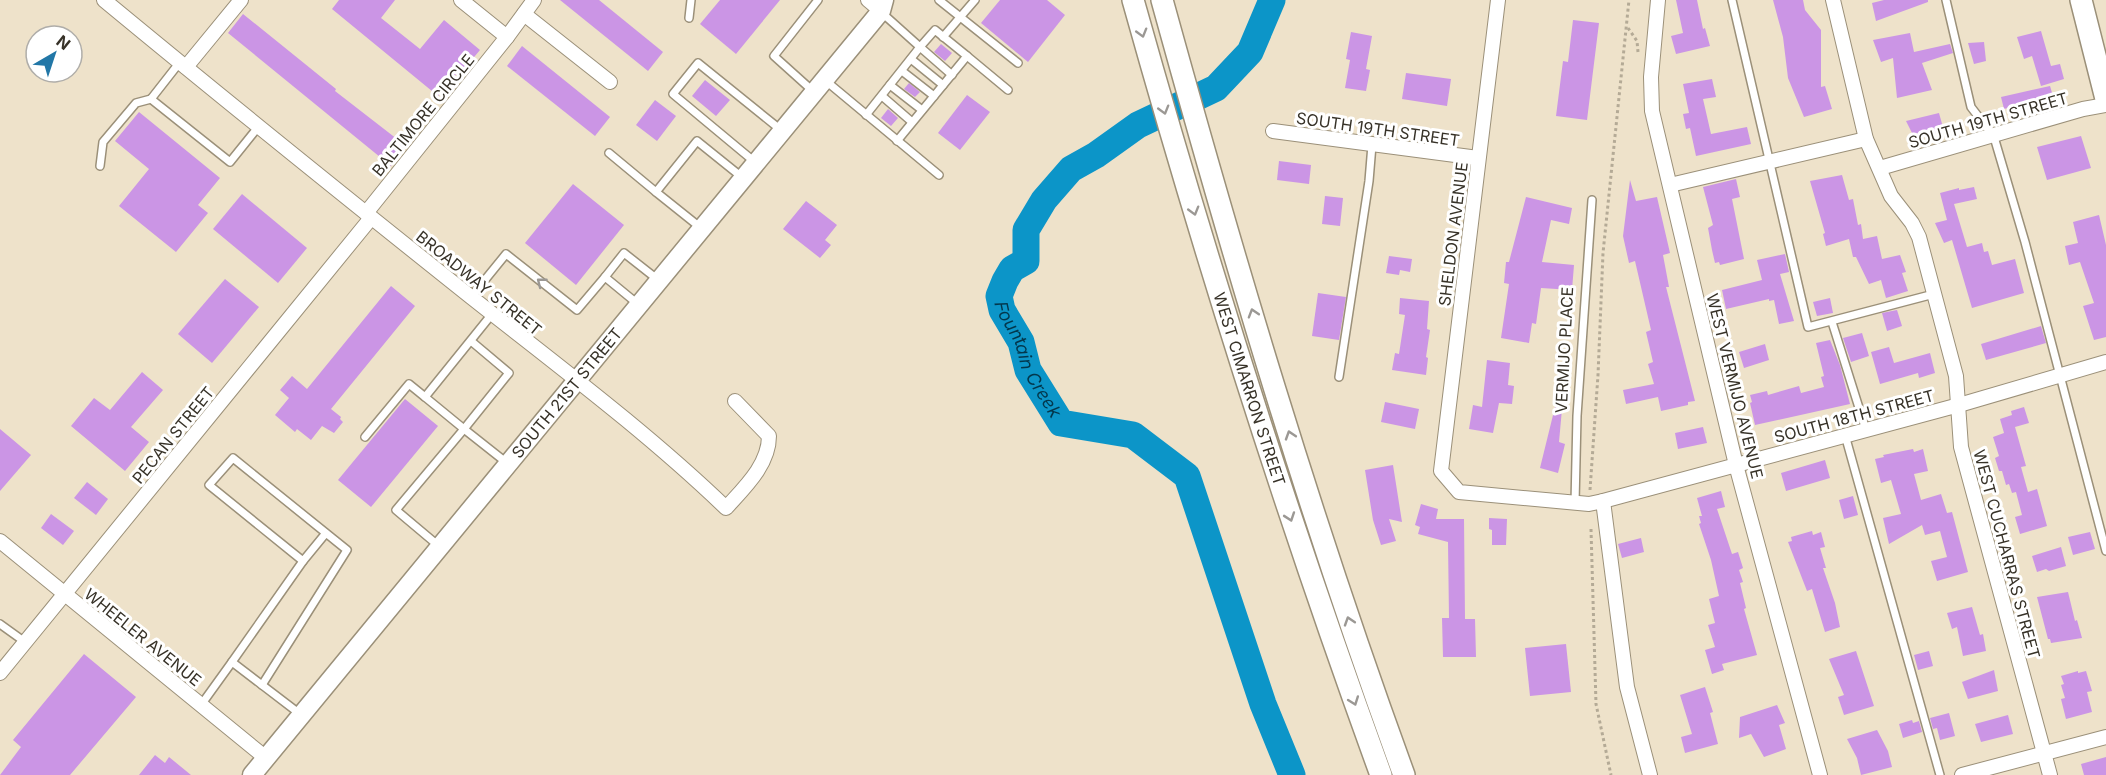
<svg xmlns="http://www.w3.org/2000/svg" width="2106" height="775" viewBox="0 0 2106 775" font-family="Inter,sans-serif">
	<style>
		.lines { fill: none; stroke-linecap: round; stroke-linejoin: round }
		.river { stroke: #0c95c8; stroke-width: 27 }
		.building { fill: #cb95e5 }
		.service-casing { stroke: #9b9079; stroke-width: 10 }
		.minor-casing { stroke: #9b9079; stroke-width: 16 }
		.secondary-casing { stroke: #9b9079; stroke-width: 21 }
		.primary-casing { stroke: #9b9079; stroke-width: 24 }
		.trunk-casing { stroke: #9b9079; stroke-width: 24 }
		.path { stroke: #b4aa96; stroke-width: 3; stroke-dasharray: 3 3; stroke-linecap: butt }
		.service { stroke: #fff; stroke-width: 7 }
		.minor { stroke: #fff; stroke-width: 14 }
		.secondary { stroke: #fff; stroke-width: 18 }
		.primary { stroke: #fff; stroke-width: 21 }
		.trunk { stroke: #fff; stroke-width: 21 }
		.oneway { stroke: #9b9894 }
		.labels { text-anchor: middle; stroke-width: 6; stroke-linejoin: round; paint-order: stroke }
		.street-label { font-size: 16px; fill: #373228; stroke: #fff }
		.water-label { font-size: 18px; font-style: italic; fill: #03374c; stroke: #fff }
	</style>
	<rect width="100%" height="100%" fill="#eee2ca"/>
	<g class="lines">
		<path class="river" id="s1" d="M1272 0 1250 52 1216 88 1138 125 1096 155 1071 169 1044 200 1026 230V261L1012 269 1005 281 999 296 1002 310 1021 342 1028 370 1061 423 1133 435 1187 476 1263 704 1292 775"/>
	</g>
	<g class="building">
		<path d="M339 0H395L381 18 420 49 444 20 480 50 464 69 462 67 438 96 332 9Z"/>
		<path d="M560 0H599L663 52 648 71Z"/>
		<path d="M720 0H780L736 54 700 24Z"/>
		<path d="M1000 0H1047L1065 15 1028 62 981 23Z"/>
		<path d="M1676 0H1697L1703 29 1705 28 1710 46 1676 54 1671 36 1683 33Z"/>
		<path d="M1773 0H1803L1805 10 1821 30V87L1825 86 1832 109 1804 117 1788 78 1783 37Z"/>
		<path d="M1884 0H1928V2L1876 21 1872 3Z"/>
		<path d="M243 14 336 89 335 91 406 146 391 166 228 33Z"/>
		<path d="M1573 20 1599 23 1587 120 1556 116 1563 61 1568 62Z"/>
		<path d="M2041 31 2051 66 2060 64 2064 79 2041 86 2032 56 2024 59 2017 37Z"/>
		<path d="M1351 32 1372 36 1366 69 1370 70 1366 91 1345 88 1350 60 1346 59Z"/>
		<path d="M1910 33 1914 52 1950 44 1953 53 1922 63 1932 90 1897 98 1893 58 1881 62 1873 40Z"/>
		<path d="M1984 42 1986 61 1974 64 1968 43Z"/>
		<path d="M941 44 952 53 945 61 934 52Z"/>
		<path d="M522 46 610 117 595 136 507 66Z"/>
		<path d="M1406 73 1451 79 1447 106 1402 99Z"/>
		<path d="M1712 79 1716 97 1703 99 1711 134 1747 127 1751 144 1696 156 1690 128 1686 129 1683 114 1689 113 1683 84Z"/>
		<path d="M705 80 730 100 716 116 692 96Z"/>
		<path d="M909 83 920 92 915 97 904 89Z"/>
		<path d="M2050 86 2053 96 2004 109 2001 97Z"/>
		<path d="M967 95 990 112 960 150 938 133Z"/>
		<path d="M655 100 676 116 657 141 636 125Z"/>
		<path d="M888 109 898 118 891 126 881 118Z"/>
		<path d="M139 112 220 178 198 205 208 213 176 252 119 206 149 169 115 141Z"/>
		<path d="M1939 113 1944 131 1915 139 1906 121Z"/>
		<path d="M2081 136 2091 168 2047 180 2037 147Z"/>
		<path d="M1279 161 1311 165 1309 184 1277 180Z"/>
		<path d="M1842 175 1849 200 1853 199 1858 225 1861 224 1863 239 1877 236 1882 259 1900 255 1906 272 1902 273 1908 291 1886 298 1881 280 1869 284 1856 257H1853L1849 239 1826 246 1823 234 1825 233 1810 181Z"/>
		<path d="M1736 179 1740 197 1732 199 1744 259 1720 265 1719 262 1715 263 1712 250 1708 228 1713 225 1703 187Z"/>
		<path d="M1630 180 1636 201 1657 197 1670 253 1663 255 1669 287H1666L1695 401 1688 402V405L1661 411 1658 397 1626 404 1623 390 1654 384 1648 364 1653 362 1646 332 1651 330 1635 261 1629 263 1623 236Z"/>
		<path d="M573 184 624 225 576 285 525 243Z"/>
		<path d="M1974 187 1977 199 1954 204 1967 247 1982 243 1984 252 1988 251 1992 265 2015 259 2024 293 1972 308 1952 240 1944 243 1935 223 1947 220 1940 193 1959 188V190Z"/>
		<path d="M242 194 307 248 278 283 213 229Z"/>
		<path d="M1325 196 1343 198 1340 226 1322 224Z"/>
		<path d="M1526 197 1572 208 1569 224 1551 220 1542 262 1574 265 1572 290 1541 288 1536 324 1532 323 1529 343 1501 338 1509 284 1504 283 1506 262H1509Z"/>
		<path d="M806 201 837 225 825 240 831 245 820 258 783 229Z"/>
		<path d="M2099 215 2106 245V337L2094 340 2083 306 2094 303 2080 262 2069 265 2065 246 2078 243 2073 222Z"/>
		<path d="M1785 254 1789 272 1780 274 1794 321 1779 324 1774 300 1769 301V299L1726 309 1722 290 1762 280 1757 260Z"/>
		<path d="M1389 256 1412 259 1410 272 1400 270 1399 275 1386 273Z"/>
		<path d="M225 279 259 307 212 363 178 334Z"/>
		<path d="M391 286 415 306 331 409 341 417 340 419 343 422 334 433 322 426 311 440 297 429 295 432 275 415 289 398 280 390 292 376 307 389Z"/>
		<path d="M1318 293 1346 297 1339 340 1312 336Z"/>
		<path d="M1400 298 1429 301 1427 329 1430 330 1426 357 1428 358 1426 375 1392 370 1395 353 1399 354 1405 315 1399 314Z"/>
		<path d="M1830 298 1833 313 1817 316 1813 302Z"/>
		<path d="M1897 310 1902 326 1887 331 1882 313Z"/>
		<path d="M2041 326 2046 343 1986 360 1981 344Z"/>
		<path d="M1862 333 1869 356 1851 362 1843 338Z"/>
		<path d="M1830 340 1840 365 1850 404 1755 425 1750 403 1752 402 1750 395 1767 391 1768 395 1799 386 1801 393 1824 387 1821 377 1824 376 1816 343Z"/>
		<path d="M1765 344 1769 360 1744 368 1739 352Z"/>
		<path d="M1889 347 1894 363 1930 353 1935 373 1919 378 1918 373 1880 384 1871 352Z"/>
		<path d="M1487 360 1510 363 1508 385 1514 386 1512 404 1499 403 1493 433 1469 429 1473 405 1482 407Z"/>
		<path d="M142 372 163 390 131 427 149 442 125 471 71 426 94 398 110 410Z"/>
		<path d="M405 399 438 426 371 507 338 480Z"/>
		<path d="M1385 402 1419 409 1415 429 1381 422Z"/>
		<path d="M1555 407 1562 409 1559 442 1565 444 1558 473 1540 468Z"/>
		<path d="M2024 407 2029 423 2015 427 2026 466 2021 467 2028 492 2037 489 2047 526 2020 534 2015 517 2022 515 2016 492 2012 493 2009 484 2006 485 2002 471H1999L1995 458 1999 456 1993 437 2004 433 2000 419 2012 415 2011 411Z"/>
		<path d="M1703 427 1707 443 1678 449 1675 433Z"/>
		<path d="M0 429 31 455 0 491Z"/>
		<path d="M1913 449 1914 452 1923 449 1928 471 1914 474 1921 500 1941 494 1947 513 1952 512 1968 572 1937 581 1931 561 1947 557 1940 531 1925 535 1922 525 1889 544 1883 518 1901 514 1891 480 1881 483 1875 459 1884 457 1883 455Z"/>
		<path d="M1825 460 1830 478 1786 491 1781 473Z"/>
		<path d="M1393 465 1402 522 1389 519 1396 541 1381 545 1373 520 1365 470Z"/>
		<path d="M87 482 108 499 96 515 74 498Z"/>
		<path d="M1721 491 1725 507 1717 509 1732 554 1738 552 1743 568 1739 570 1743 582 1740 583 1746 608 1744 609 1757 655 1722 664 1724 670 1712 674 1705 650 1715 647 1708 625 1715 623 1709 599 1719 596 1711 560 1699 524 1701 523 1699 516H1702L1697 498Z"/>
		<path d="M1853 496 1858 515 1844 519 1839 500Z"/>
		<path d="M1421 504 1438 509 1436 519H1464L1465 619H1475L1476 657H1443L1442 618H1449L1448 542 1418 534 1420 527 1415 525Z"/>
		<path d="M51 514 74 531 63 545 41 528Z"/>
		<path d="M1489 518 1507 519 1506 545H1492V530L1489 529Z"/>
		<path d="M1812 531 1813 535 1821 532 1825 547 1820 548 1826 568H1823L1835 603 1840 627 1825 632 1812 589 1807 591 1788 542 1792 541 1791 537Z"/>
		<path d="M2090 532 2095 549 2073 555 2068 537Z"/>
		<path d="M1641 538 1644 552 1622 558 1618 544Z"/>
		<path d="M2061 547 2066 566 2049 571 2046 569 2037 572 2032 556Z"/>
		<path d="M2068 592 2075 621 2077 620 2082 638 2051 643 2050 639H2048L2037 597Z"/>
		<path d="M1972 607 1980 635 1983 634 1986 651 1963 656 1957 627 1952 629 1947 613Z"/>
		<path d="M1566 644 1571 692 1530 696 1525 648Z"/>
		<path d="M1856 651 1874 706 1844 715 1838 697 1844 695 1829 659Z"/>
		<path d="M1929 651 1933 666 1918 670 1914 655Z"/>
		<path d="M84 654 136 697 70 775H0L21 747 13 740Z"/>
		<path d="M1994 670 1998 691 1968 699 1962 682Z"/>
		<path d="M2078 671V673L2086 671 2092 691 2087 692 2092 712 2066 719 2061 699 2065 698 2061 685 2064 684 2061 676Z"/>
		<path d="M1705 687 1713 712 1710 713 1718 744 1685 753 1681 737 1692 734 1680 695Z"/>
		<path d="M1777 705 1785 723 1779 725 1786 749 1764 757 1751 734 1739 738 1740 717Z"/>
		<path d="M1949 713 1955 736 1940 740 1937 728 1933 729 1930 718Z"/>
		<path d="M2008 715 2013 734 1981 742 1975 724Z"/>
		<path d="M1912 720 1913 723 1919 721 1922 732 1903 738 1899 724Z"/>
		<path d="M1877 730 1888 751 1892 767 1861 775 1857 758 1847 739Z"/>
		<path d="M155 755 165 763 169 757 191 775H139Z"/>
		<path d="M2106 757V775H2084L2081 764Z"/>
	</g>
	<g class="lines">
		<g class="service-casing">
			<g id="service">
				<path d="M939 0 1018 63"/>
				<path d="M1732 0 1808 327 1934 294"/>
				<path d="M1946 0 1971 107 1994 137 2025 242 2106 551"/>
				<path d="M881 12 920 47 935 30 967 56 897 141"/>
				<path d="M689 18 691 0"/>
				<path d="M943 37 975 0"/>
				<path d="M967 56 1008 90"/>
				<path d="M911 59 943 85"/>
				<path d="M180 62 151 99 230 162 259 126"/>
				<path d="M902 71 934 96"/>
				<path d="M826 81 939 175"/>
				<path d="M890 85 922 110"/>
				<path d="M814 92 774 56 818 0"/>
				<path d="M882 96 912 122"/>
				<path d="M866 115 920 47 952 75"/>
				<path d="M609 153 656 192 697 141 743 178"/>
				<path d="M756 163 673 94 698 63 781 130"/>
				<path d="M100 166 103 142 136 103 151 99"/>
				<path d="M656 192 701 228"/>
				<path d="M605 277 624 253 657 279"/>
				<path d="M471 297 506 254 577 310 605 277 639 305"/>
				<path d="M1832 322 1866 430"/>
				<path d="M471 341 509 373 464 429 507 463"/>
				<path d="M1339 377 1369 181 1372 145"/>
				<path d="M1845 435 1940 775"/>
				<path d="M365 437 409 384 425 397"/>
				<path d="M1575 503 1577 416 1592 200"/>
				<path d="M440 547 396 510 464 429 425 397 492 314"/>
				<path d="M0 624 25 642"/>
				<path d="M232 662 303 561"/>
				<path d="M262 685 347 550 233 458 209 485 303 561 326 533"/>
				<path d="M201 705 232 662 300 714"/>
			</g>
		</g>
		<g class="minor-casing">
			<g id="minor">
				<path d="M104 0C225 100 348 199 471 297 557 365 647 432 726 508 744 488 769 465 769 436L735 401"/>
				<path d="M868 0 881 11"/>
				<path d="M1498 0 1441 471 1459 492 1589 504 1603 501 1959 405 2106 362"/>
				<path d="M1658 0 1651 77 1652 111 1736 465 1820 775"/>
				<path d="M1833 0 1866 139 1891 196 1912 223 1919 237 1956 376 1961 447 2050 775"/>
				<path d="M524 14 610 82"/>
				<path d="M507 37 534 0"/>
				<path d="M186 67 241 0"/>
				<path d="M1273 131 1478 158"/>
				<path d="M1880 168 2083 109 2106 105"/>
				<path d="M1670 185 1866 139"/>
				<path d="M366 213 507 37 461 0"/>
				<path d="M1603 501 1627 687 1650 775"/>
				<path d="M0 541 266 758"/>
				<path d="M0 673 371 218"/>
				<path d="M1962 775 2106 737"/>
			</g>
		</g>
		<g class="secondary-casing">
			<g id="secondary">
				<path id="s2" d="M252 775 881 11 884 0"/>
			</g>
		</g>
		<g class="primary-casing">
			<path id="primary" d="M2081 0 2106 99"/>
		</g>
		<g class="trunk-casing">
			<g id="trunk">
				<path id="s3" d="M1133 0C1206 261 1288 520 1381 775"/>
				<path d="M1162 0C1234 261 1311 521 1404 775"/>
			</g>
		</g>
		<g class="path">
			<path d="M1628 28 1637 41 1638 52"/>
			<path d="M1590 490 1598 375 1603 253 1629 0"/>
			<path d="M1591 529 1596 704 1611 775"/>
		</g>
		<use href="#service" class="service"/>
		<use href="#minor" class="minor"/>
		<use href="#secondary" class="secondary"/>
		<use href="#primary" class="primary"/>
		<use href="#trunk" class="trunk"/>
	</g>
	<defs><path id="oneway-chevron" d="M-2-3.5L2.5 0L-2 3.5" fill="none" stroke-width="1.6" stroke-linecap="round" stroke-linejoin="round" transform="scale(1.5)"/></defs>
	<g class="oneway">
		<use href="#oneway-chevron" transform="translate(1142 33) rotate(74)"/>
		<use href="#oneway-chevron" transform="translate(1164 110) rotate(74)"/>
		<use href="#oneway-chevron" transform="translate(1194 211) rotate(74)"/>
		<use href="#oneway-chevron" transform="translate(541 282) rotate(-142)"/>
		<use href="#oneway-chevron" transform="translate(1253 313) rotate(-107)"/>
		<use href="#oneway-chevron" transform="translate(1290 435) rotate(-108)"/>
		<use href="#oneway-chevron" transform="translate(1290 517) rotate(71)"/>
		<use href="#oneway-chevron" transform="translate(1349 621) rotate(-108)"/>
		<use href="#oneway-chevron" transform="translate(1354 701) rotate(70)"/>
	</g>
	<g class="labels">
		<g class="street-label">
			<text transform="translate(423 115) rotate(-51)" y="6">BALTIMORE CIRCLE</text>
			<text transform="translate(1988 120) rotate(-16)" y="6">SOUTH 19TH STREET</text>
			<text transform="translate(1378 129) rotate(8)" y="6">SOUTH 19TH STREET</text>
			<text transform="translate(1453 234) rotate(-83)" y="6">SHELDON AVENUE</text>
			<text transform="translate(479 283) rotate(39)" y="6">BROADWAY STREET</text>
			<text transform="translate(1564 350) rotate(-87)" y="6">VERMIJO PLACE</text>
			<text transform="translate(1735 386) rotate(76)" y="6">WEST VERMIJO AVENUE</text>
			<text dy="6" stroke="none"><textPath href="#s3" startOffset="406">WEST CIMARRON STREET</textPath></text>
			<text dy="6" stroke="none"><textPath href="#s2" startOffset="495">SOUTH 21ST STREET</textPath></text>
			<text transform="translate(1854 416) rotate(-15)" y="6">SOUTH 18TH STREET</text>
			<text transform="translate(173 435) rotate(-51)" y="6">PECAN STREET</text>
			<text transform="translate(2007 554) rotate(75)" y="6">WEST CUCHARRAS STREET</text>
			<text transform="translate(143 637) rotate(39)" y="6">WHEELER AVENUE</text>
		</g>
		<g class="water-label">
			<text dy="6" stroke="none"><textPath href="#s1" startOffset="496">Fountain Creek</textPath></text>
		</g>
	</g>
	<g transform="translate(54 54) rotate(39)"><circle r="28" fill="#ffffff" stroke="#afada9" stroke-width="1.5"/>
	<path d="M0-4.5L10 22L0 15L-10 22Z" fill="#2277a7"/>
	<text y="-9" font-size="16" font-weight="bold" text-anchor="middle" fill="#373228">N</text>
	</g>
</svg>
